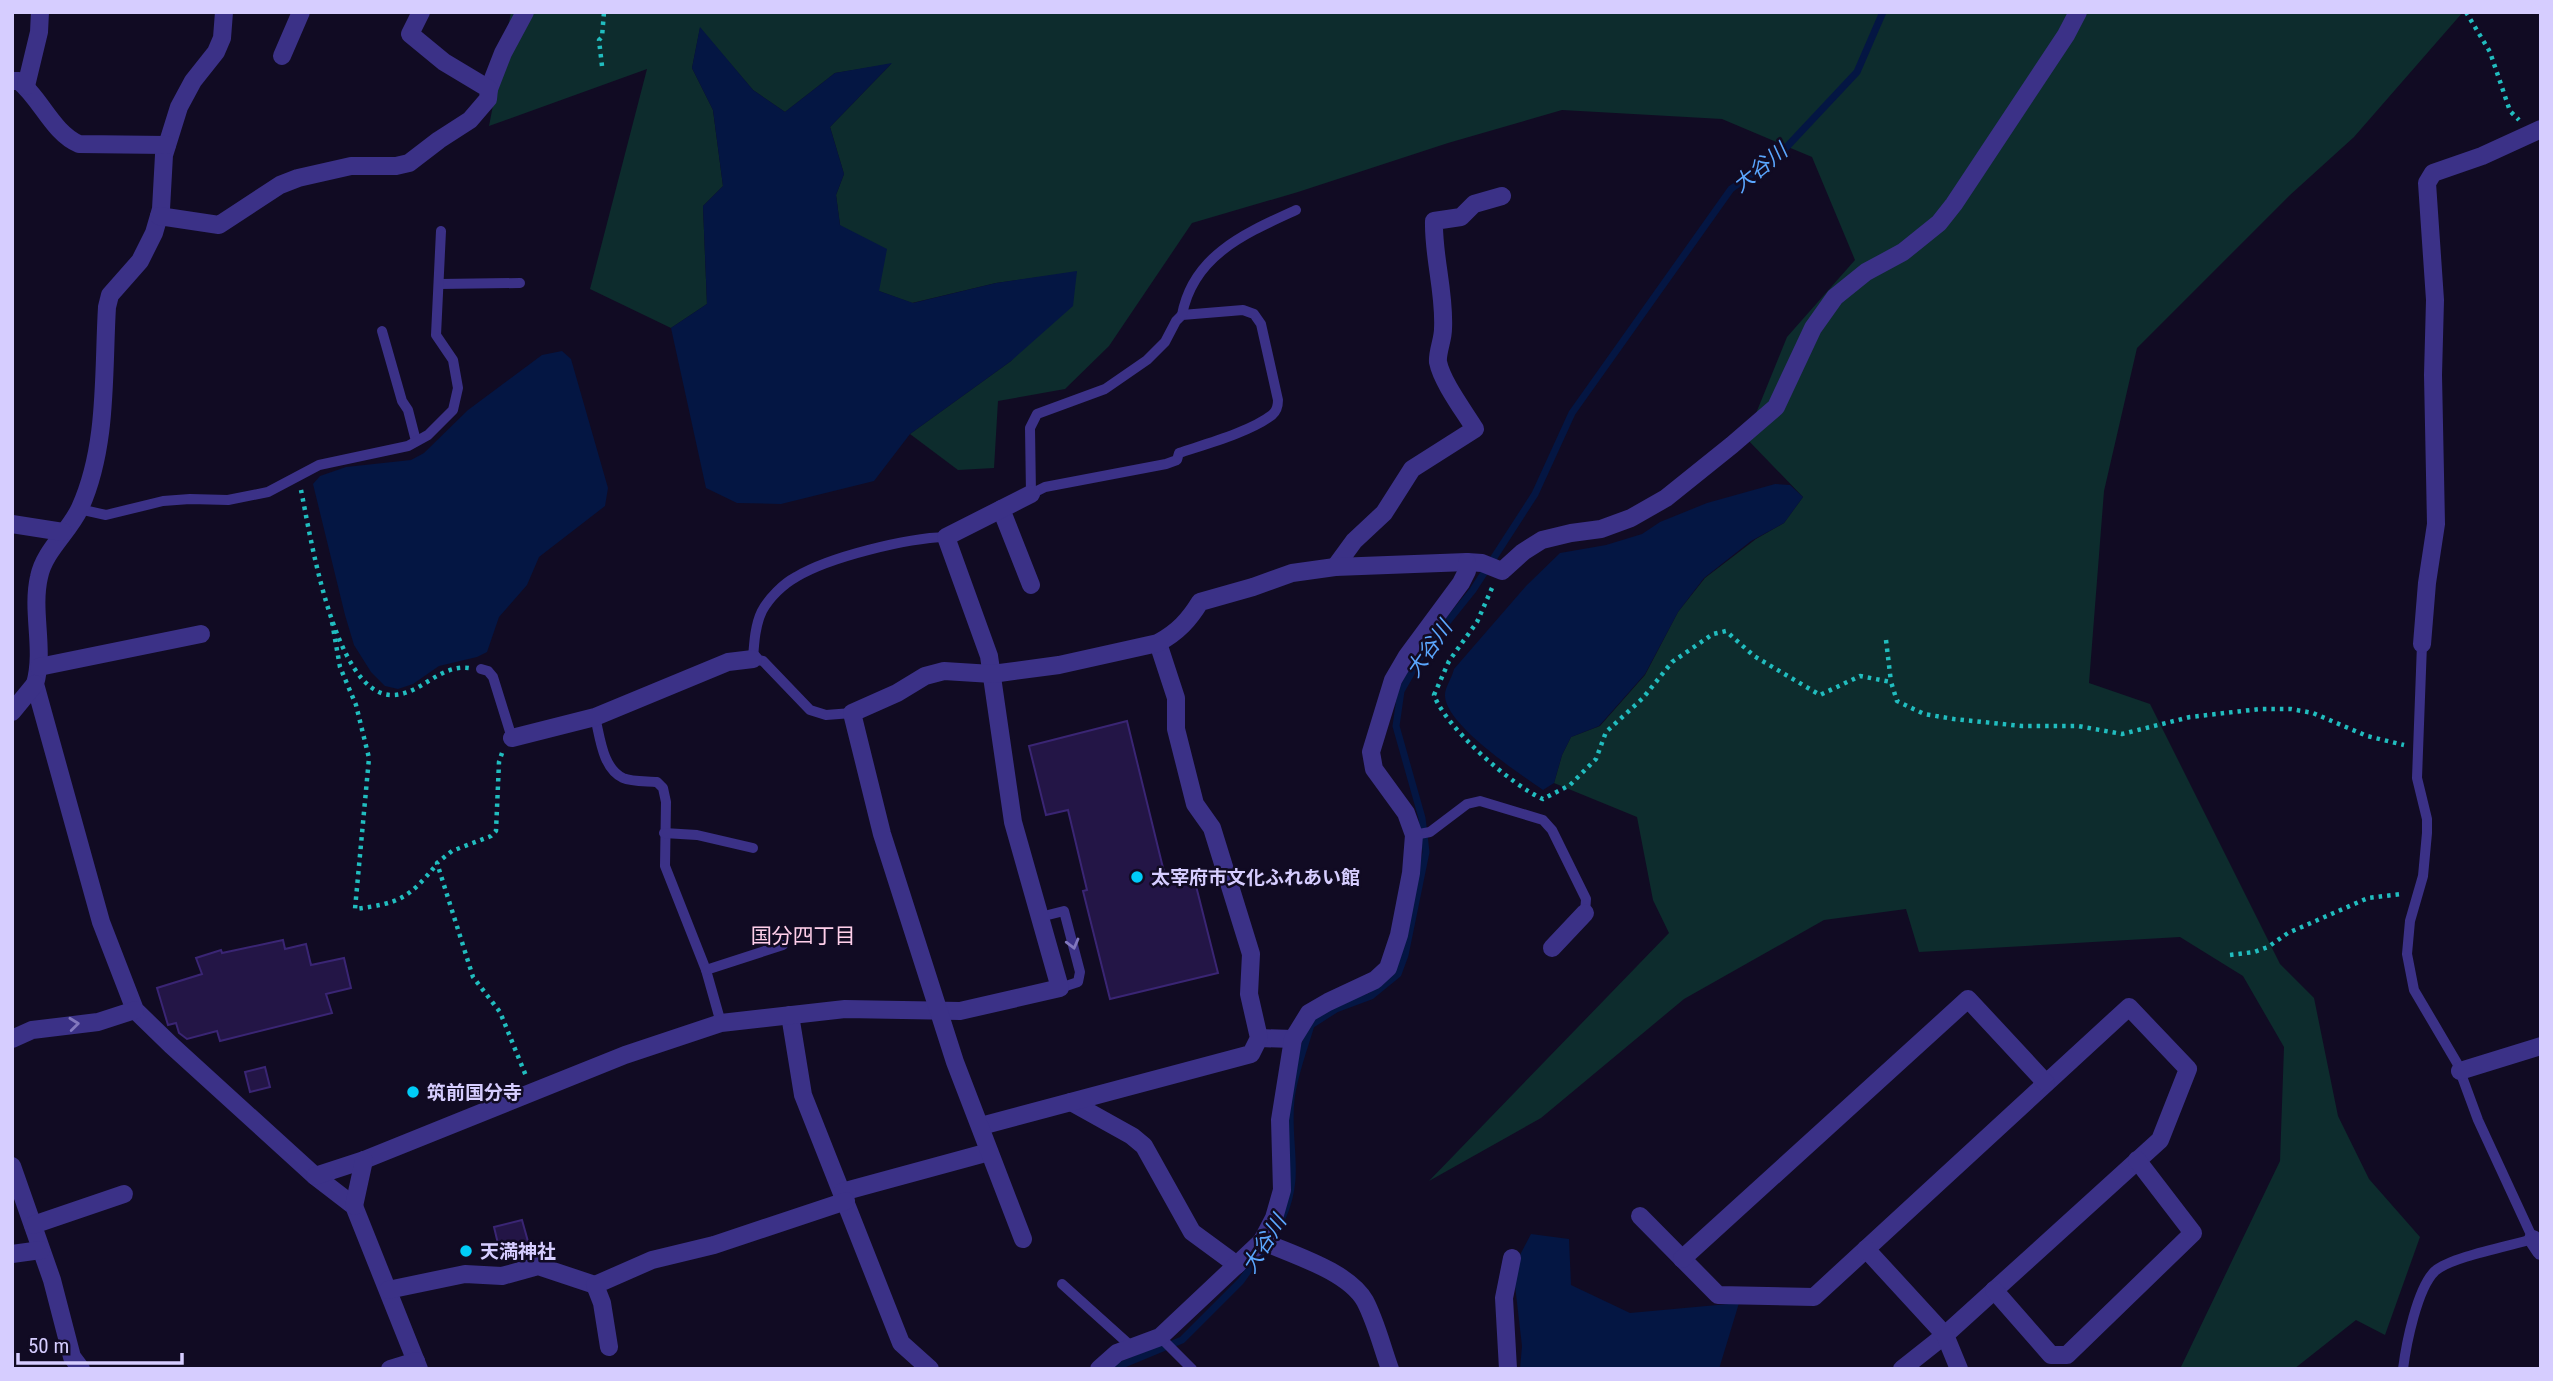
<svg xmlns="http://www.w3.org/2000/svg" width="2553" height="1381" viewBox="0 0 2553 1381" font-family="'Roboto Condensed','Noto Sans JP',sans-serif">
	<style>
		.green { fill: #0d2c2d }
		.water { fill: #041643 }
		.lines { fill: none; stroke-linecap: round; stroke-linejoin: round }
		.stream { stroke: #041643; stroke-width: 7 }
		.building { fill: #231546; stroke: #3a2574; stroke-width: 2 }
		.path { stroke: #21bdbf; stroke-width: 4.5; stroke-dasharray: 3.5 5; stroke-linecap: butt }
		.service { stroke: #3b3187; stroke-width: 10 }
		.minor { stroke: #3b3187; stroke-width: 18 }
		.tertiary { stroke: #3b3187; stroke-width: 18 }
		.oneway { stroke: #8177bd }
		.poi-dot { fill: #00ccf8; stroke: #110b23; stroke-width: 2.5 }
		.labels { text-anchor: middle; stroke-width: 5; stroke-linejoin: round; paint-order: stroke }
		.poi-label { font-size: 19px; font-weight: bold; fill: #d6cdff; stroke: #110b23; text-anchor: start }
		.water-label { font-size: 21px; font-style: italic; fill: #5ba7ff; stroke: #110b23 }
		.neighbourhood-label { font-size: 21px; fill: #ffcfea; stroke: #110b23 }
	</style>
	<rect width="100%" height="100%" fill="#110b23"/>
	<path class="green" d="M511 12H2463L2354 137 2290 195 2137 348 2104 491 2089 683 2150 704 2280 964 2314 998 2338 1116 2369 1179 2420 1237 2385 1335 2356 1320 2294 1369H2180L2280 1161 2284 1047 2243 976 2180 937 1919 952 1906 909 1824 920 1684 999 1541 1118 1429 1181 1669 933 1653 900 1637 817 1554 783 1562 755 1571 737 1600 726 1645 675 1678 612 1705 578 1756 539 1784 523 1803 497 1746 438 1787 337 1855 260 1812 157 1722 119 1562 110 1448 143 1298 192 1192 223 1109 346 1065 389 998 401 994 468 958 470 910 434 1011 361 1077 272 996 283 912 303 879 291 840 225 836 195 844 174 830 127 891 64 835 73 785 112 753 90 700 28 692 68 713 110 723 186 703 206 707 304 671 328 590 289 647 69 489 126Z"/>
	<g class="water">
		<path d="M700 27 753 90 785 112 835 73 892 63 830 127 844 174 836 195 840 225 887 249 879 291 913 303 996 283 1077 271 1073 306 1011 361 910 434 874 481 781 504 737 503 706 488 671 328 707 304 703 206 723 186 713 110 692 68Z"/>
		<path d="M562 351 571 359 608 488 605 506 539 557 527 585 499 617 487 652 477 657 439 666 413 684 398 689 385 686 371 672 354 645 345 615 313 484 320 476 346 467 411 460 424 453 468 410 542 355Z"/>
		<path d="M1775 484 1790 485 1803 497 1784 523 1751 541 1704 578 1678 612 1645 674 1599 726 1571 737 1562 755 1554 783 1543 790C1520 774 1444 724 1445 695 1445 687 1452 678 1454 669L1526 586 1560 553 1606 545 1642 534 1660 522 1707 503Z"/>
		<path d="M1531 1234 1569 1239 1571 1285 1630 1313 1739 1303 1719 1369H1520L1522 1346 1513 1268Z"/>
	</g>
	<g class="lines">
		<g class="stream">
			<path d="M1282 1218C1302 1174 1286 1144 1291 1099 1294 1074 1304 1049 1311 1025L1336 1009 1371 996 1398 974 1405 955 1426 852 1422 818 1396 726 1401 691 1424 651 1473 590 1535 494 1572 413 1731 189 1781 153 1857 72 1883 12"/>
			<path d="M1112 1369 1182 1340 1241 1281 1263 1250"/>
		</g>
	</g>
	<g class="building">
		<path d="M1127 721 1165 876 1192 870 1218 973 1110 999 1083 891 1087 890 1068 810 1046 815 1029 746Z"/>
		<path d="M283 940 285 949 306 944 311 965 344 958 351 988 326 994 332 1013 220 1041 217 1031 187 1039 179 1033 176 1023 168 1025 157 988 202 974 196 958 221 950 222 953Z"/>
		<path d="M265 1067 270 1087 250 1092 245 1072Z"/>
		<path d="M522 1220 529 1245 500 1252 494 1227Z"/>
	</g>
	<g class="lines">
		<g class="path">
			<path d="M2466 12 2490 52 2510 111 2519 120"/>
			<path d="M602 66 599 40 602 37 604 12"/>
			<path d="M301 490C310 533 334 693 391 695 420 696 439 664 469 668"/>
			<path d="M1492 588 1477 622 1449 661 1434 695C1446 728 1511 785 1543 799L1570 785 1596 759 1606 732 1643 698 1672 662 1713 634 1726 631 1754 656 1820 695 1860 676 1891 682 1897 701 1924 714 1954 719 2022 726H2078L2122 734 2190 717 2260 709H2291L2313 713 2367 736 2404 745"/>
			<path d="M332 622 340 667 356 705 369 758 355 909C400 903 408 899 437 864"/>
			<path d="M1886 640 1891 682"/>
			<path d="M502 753 499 762 496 831 491 836 452 851 437 863 473 977 500 1012 526 1076"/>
			<path d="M2230 955 2254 952 2268 947 2288 933 2368 898 2402 894"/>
		</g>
		<g class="service">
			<path d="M439 284 520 283"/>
			<path d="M1243 310 1254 314 1261 324 1278 400C1278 406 1277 411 1272 415 1250 432 1206 444 1179 453L1177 460 1166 464 1045 487 1031 494 1030 428 1037 414 1105 389 1147 360 1165 342 1176 321 1182 315Z"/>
			<path d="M1182 315C1193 255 1246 233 1296 210"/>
			<path d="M382 331 402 401 408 410 416 441"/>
			<path d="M79 509 106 515 163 501 190 499 228 500 268 492 319 465 408 446 428 435 453 410 458 388 453 360 436 335 441 231"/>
			<path d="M481 669 488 671 493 677 512 738"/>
			<path d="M852 713 826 715 810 710 763 661 753 659C754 644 755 625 762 611 769 598 783 584 796 577 829 557 907 538 946 537"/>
			<path d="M595 717C600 736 602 768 623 778 632 782 647 781 657 782L663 788 666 802 665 866 706 970 721 1023"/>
			<path d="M664 833 697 835 753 848"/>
			<path d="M1414 835 1430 832 1467 804 1480 801 1543 820 1552 830 1586 899 1585 913"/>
			<path d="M1040 917 1064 911 1080 972 1078 982 1060 988"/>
			<path d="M706 970 783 945"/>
			<path d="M1062 1284 1132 1347"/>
			<path d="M1160 1337 1192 1369"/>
			<path d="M2403 1369C2406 1345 2417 1288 2435 1271 2451 1257 2510 1246 2533 1239L2478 1120 2457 1063 2414 990 2407 954 2410 921 2423 876 2427 833V819L2417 778 2422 644"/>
		</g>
		<g class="minor">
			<path d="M224 12 222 38 216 52 193 81 179 107 164 155 161 209 154 233 140 261 110 295 107 307C103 373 108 446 80 508 69 532 44 551 39 577 31 612 45 649 35 684L101 922 135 1010 171 1045 315 1176 354 1206 419 1369"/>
			<path d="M282 56 301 12"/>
			<path d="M12 81H19C41 99 53 133 79 144L167 145"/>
			<path d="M26 86 39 32 40 12"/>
			<path d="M489 89 503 53 525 12"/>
			<path d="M159 216 219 225 280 185 298 178 351 166H396L409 163 439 140 470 120 488 99 489 89 444 62 410 34 421 12"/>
			<path d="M1001 509 1031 585"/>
			<path d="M12 524 63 532"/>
			<path d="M1335 567 1354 541 1384 513 1412 469 1475 429C1464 411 1442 382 1438 362 1437 352 1443 340 1443 329 1445 292 1433 257 1434 221L1461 217 1474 204 1502 196"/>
			<path d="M2422 644 2427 583 2436 524 2433 375 2435 300 2427 183 2433 173 2482 156 2541 129"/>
			<path d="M39 667 201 634"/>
			<path d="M512 738 595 717 728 662 753 659"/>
			<path d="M1552 948 1585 913"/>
			<path d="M790 1015 803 1095 901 1343 930 1369"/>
			<path d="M1259 1038 1293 1039"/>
			<path d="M12 1039 32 1030 98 1022 135 1010"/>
			<path d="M2460 1071 2541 1046"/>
			<path d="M1071 1102 1132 1136 1144 1146 1192 1232 1237 1265"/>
			<path d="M981 1126 1251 1054 1259 1038 1249 994 1251 954 1212 828 1195 804 1176 729V698L1158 643"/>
			<path d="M12 1166 52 1280 72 1357 81 1369"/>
			<path d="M315 1176 364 1160 625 1055 721 1023 845 1009 960 1011 1060 988 1013 822 989 656 946 537 1031 494"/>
			<path d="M842 1192 989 1152"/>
			<path d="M354 1206 364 1160"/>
			<path d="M1640 1216 1718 1295 1814 1297 2129 1007 2188 1069 2160 1140 1945 1335 1902 1369"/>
			<path d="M33 1225 124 1194"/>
			<path d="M1023 1239 955 1062 882 834 852 713 897 693 925 676 944 671 992 674 1059 665 1158 643C1178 632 1189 620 1200 602L1253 587 1292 573 1335 567 1467 562 1482 563 1502 571 1523 552 1542 540 1571 533 1601 529 1631 518 1666 498 1732 445 1776 407 1813 328 1835 297 1866 272 1903 252 1939 223 1954 204 2066 35 2078 12"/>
			<path d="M2533 1239 2541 1251"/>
			<path d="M1262 1241C1293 1255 1348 1271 1365 1301 1376 1322 1382 1347 1390 1369"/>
			<path d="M1866 1249 1945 1335 1959 1369"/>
			<path d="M12 1254 41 1250"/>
			<path d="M1682 1259 1968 999 2046 1083"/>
			<path d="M388 1290 465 1274 502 1276 538 1266 595 1285"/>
			<path d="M1994 1290 2051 1355H2067L2193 1233 2137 1160"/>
			<path d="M609 1347 602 1303 595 1285 652 1260 714 1245 846 1201"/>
			<path d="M390 1369 416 1361"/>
			<path d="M1099 1369 1117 1353 1160 1337 1262 1241 1274 1218 1282 1190 1280 1120 1293 1039 1309 1013 1328 1002 1375 980 1388 968 1399 935 1411 873 1414 835 1406 813 1374 769 1371 752 1393 680 1407 656 1461 583 1467 571V562"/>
			<path d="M1508 1369 1504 1298 1512 1258"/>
		</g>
		<path class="tertiary" d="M12 712 35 684"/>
	</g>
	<defs><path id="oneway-chevron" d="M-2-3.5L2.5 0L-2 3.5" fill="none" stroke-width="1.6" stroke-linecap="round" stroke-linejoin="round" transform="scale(1.75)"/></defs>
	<g class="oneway">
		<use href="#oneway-chevron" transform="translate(1073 944) rotate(75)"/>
		<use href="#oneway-chevron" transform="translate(74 1024) rotate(-6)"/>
	</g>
	<g class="poi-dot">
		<circle cx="1137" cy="877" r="7"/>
		<circle cx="413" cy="1092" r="7"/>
		<circle cx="466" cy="1251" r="7"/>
	</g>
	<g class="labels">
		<g class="poi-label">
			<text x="1151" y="884">太宰府市文化ふれあい館</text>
			<text x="427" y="1099">筑前国分寺</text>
			<text x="480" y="1258">天満神社</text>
		</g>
		<g class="water-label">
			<text transform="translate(1760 168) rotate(-39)" y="7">大谷川</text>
			<text transform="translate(1429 649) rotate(-55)" y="7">大谷川</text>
			<text transform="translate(1264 1244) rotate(-58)" y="7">大谷川</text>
		</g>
		<g class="neighbourhood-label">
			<text x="803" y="943">国分四丁目</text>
		</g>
	</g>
	<rect width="2553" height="1381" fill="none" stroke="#d6cdff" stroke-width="28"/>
	<path d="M18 1353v10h164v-10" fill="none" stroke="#d6cdff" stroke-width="3.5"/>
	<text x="28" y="1353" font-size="21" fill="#d6cdff" stroke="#110b23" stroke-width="5" paint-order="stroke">50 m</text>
</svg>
